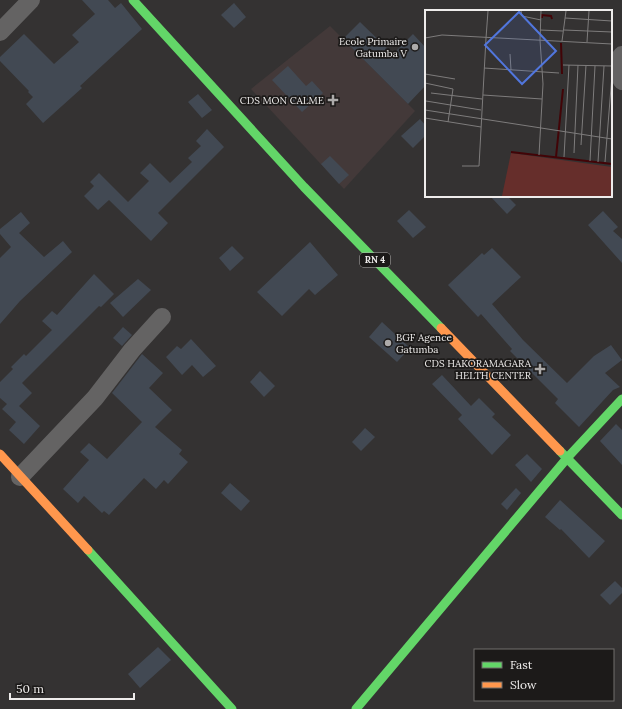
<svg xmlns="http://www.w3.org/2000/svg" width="622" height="709" viewBox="0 0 622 709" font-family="Lora,serif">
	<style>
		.built { fill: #433939 }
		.building { fill: #424953 }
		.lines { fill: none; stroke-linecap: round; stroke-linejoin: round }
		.street { stroke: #646363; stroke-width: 18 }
		.fast { stroke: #63d668; stroke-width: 9 }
		.slow { stroke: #ff974d; stroke-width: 9 }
		.poi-dot { fill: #adabaa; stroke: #1c1a19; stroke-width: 1.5 }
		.labels { text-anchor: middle; stroke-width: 3.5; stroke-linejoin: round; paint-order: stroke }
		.shield { fill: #1c1a19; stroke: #afadac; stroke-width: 1 }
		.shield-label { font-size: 9px; font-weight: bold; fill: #eeeceb }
		.poi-label { font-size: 10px; fill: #eeeceb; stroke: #1c1a19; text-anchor: end }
		.inset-river { fill: none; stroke: #420407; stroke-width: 2 }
		.inset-road { fill: none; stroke: #7e7c7c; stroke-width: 1 }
		.view { fill: #5176dd; fill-opacity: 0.15; stroke: #5176dd; stroke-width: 2 }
		.inset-edge { fill: none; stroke: #eeeceb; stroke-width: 2 }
	</style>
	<rect width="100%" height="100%" fill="#343232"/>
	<path class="built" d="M330 26 415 111 344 189 251 89Z"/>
	<g class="building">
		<path d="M82 0H108L115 8 121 3 142 29 80 86 82 88 43 123 26 104 33 97 28 92 29 91 0 61V57L24 34 54 64 79 42 72 35 95 14Z"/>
		<path d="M234 3 246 17 234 28 221 15Z"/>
		<path d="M360 22 393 54 413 34 426 48V85L408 104 343 39Z"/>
		<path d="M288 66 306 86 312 81 323 93 302 112 272 80Z"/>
		<path d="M198 94 212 110 202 118 188 102Z"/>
		<path d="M420 119 426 126V135L413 148 401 136Z"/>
		<path d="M207 129 224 147 158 213 168 223 151 241 109 200 98 210 84 196 94 186 90 182 99 173 128 202 149 181 140 173 150 163 170 183 192 162 188 158 201 146 196 141Z"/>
		<path d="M330 156 349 175 339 184 321 164Z"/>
		<path d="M490 196H507L516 205 507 214Z"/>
		<path d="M409 210 426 227 413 238 397 221Z"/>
		<path d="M603 211 618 227 613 231 622 239V263L588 225Z"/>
		<path d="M21 212 30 223 19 233 44 257 63 241 72 252 20 301 0 324V258L11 247 0 234V229Z"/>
		<path d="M310 242 338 275 315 295 309 289 282 316 257 292Z"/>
		<path d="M232 246 244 258 230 271 219 258Z"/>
		<path d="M492 248 521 277 492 304 523 340 567 383 594 356 611 345 622 360 605 373 620 387 613 390 579 427 555 403 558 399 510 351 512 349 481 314 478 317 448 285 482 253 484 255Z"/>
		<path d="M94 274 114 294 101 307 99 306 22 383 32 393 19 406 40 426 24 444 9 430 16 422 2 409 7 404 0 398V382L13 369 11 367 24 354 26 356 52 330 42 321 52 311 57 315Z"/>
		<path d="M138 279 151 290 123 317 110 303Z"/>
		<path d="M382 322 410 348 397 362 369 337Z"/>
		<path d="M123 327 132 335 122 346 113 338Z"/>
		<path d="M191 339 216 366 203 377 192 365 182 375 166 357 177 346 181 349Z"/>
		<path d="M142 354 163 373 149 388 172 410 155 427 182 450 179 454 188 462 168 484 164 480 156 489 144 478 109 515 104 511 102 513 84 496 78 503 63 489 89 460 80 452 89 443 107 459 142 422 112 393Z"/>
		<path d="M260 371 275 386 264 397 250 382Z"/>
		<path d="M442 375 471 406 479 398 495 414 492 417 511 435 492 455 458 419 462 415 432 384Z"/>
		<path d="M616 424 622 430V465L600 441Z"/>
		<path d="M365 428 375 437 361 451 352 442Z"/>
		<path d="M527 454 542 469 531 482 515 465Z"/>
		<path d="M230 483 250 501 241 511 221 493Z"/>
		<path d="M516 488 521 493 507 510 501 504Z"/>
		<path d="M560 500 605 541 589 558 561 529 560 530 545 517Z"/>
		<path d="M615 581 622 588V593L610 605 600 595Z"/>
		<path d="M158 647 171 660 140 688 128 674Z"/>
	</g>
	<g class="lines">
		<g class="street">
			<path d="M0 32 31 0"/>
			<path d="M622 55C614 64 617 72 622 81"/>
			<path d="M20 477 95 398 132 350 162 317"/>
		</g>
		<g class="fast">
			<path d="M133 0 304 187 441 328"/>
			<path d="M560 451 622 515"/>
			<path d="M88 550 232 709"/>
			<path d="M356 709 568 457 622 399"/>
		</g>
		<g class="slow">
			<path d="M441 328 560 451"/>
			<path d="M0 454 88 550"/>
		</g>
	</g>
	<g class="poi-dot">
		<circle cx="415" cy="47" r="4"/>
		<path d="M331 94h4v4h4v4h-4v4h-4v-4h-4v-4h4z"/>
		<circle cx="388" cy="343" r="4"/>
		<path d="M538 363h4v4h4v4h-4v4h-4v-4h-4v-4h4z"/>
	</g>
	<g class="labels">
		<rect class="shield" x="360" y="253" width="30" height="14" rx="3"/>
		<g class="shield-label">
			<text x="375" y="263">RN 4</text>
		</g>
		<g class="poi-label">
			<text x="407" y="45">Ecole Primaire<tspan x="407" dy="12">Gatumba V</tspan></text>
			<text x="324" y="104">CDS MON CALME</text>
			<text x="396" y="341" text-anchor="start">BGF Agence<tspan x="396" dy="12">Gatumba</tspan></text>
			<text x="531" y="367">CDS HAKORAMAGARA<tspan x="531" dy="12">HELTH CENTER</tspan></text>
		</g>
	</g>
	<g transform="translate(425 10)">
		<rect width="187" height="187" fill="#343232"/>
		<path d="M86 143 187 157V186H77Z" fill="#662e2b"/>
		<path class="inset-river" d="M117 8V5L126 6 127 9M136 33 137 64M86 142 187 154M131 147 138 79"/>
		<path class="inset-road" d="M96 1 97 6 116 10M140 8 187 11M115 20 138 21M139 20 187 22M0 28 17 25 187 34M61 28 63 1M137 31 141 1M162 32 164 1M85 44 86 60M138 55 187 56M59 58 134 63M0 64 30 69M0 73 28 79 23 112M6 83 57 89M58 85 117 89M1 91 56 100M0 100 187 129M0 108 56 117M156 135 161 55M149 143 153 55M114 145 118 74 115 30 116 1M139 147 144 55M165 151 170 56M173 152 179 56M180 152 187 65M37 156H54L61 28"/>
		<path class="view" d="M94 2 131 41 97 74 60 35Z"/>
		<rect width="187" height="187" class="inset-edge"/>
	</g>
	<rect x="474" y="649" width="140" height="52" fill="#1c1a19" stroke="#706e6d"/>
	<rect x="482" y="662" width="20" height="6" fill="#63d668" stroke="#706e6d"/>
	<text x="510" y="669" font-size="12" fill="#eeeceb">Fast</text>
	<rect x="482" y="682" width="20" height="6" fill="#ff974d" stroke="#706e6d"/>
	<text x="510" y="689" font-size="12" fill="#eeeceb">Slow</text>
	<path d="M10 693v6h124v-6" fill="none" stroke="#eeeceb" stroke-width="2"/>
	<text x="16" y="693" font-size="12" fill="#eeeceb" stroke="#1c1a19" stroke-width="3" paint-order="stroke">50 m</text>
</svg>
